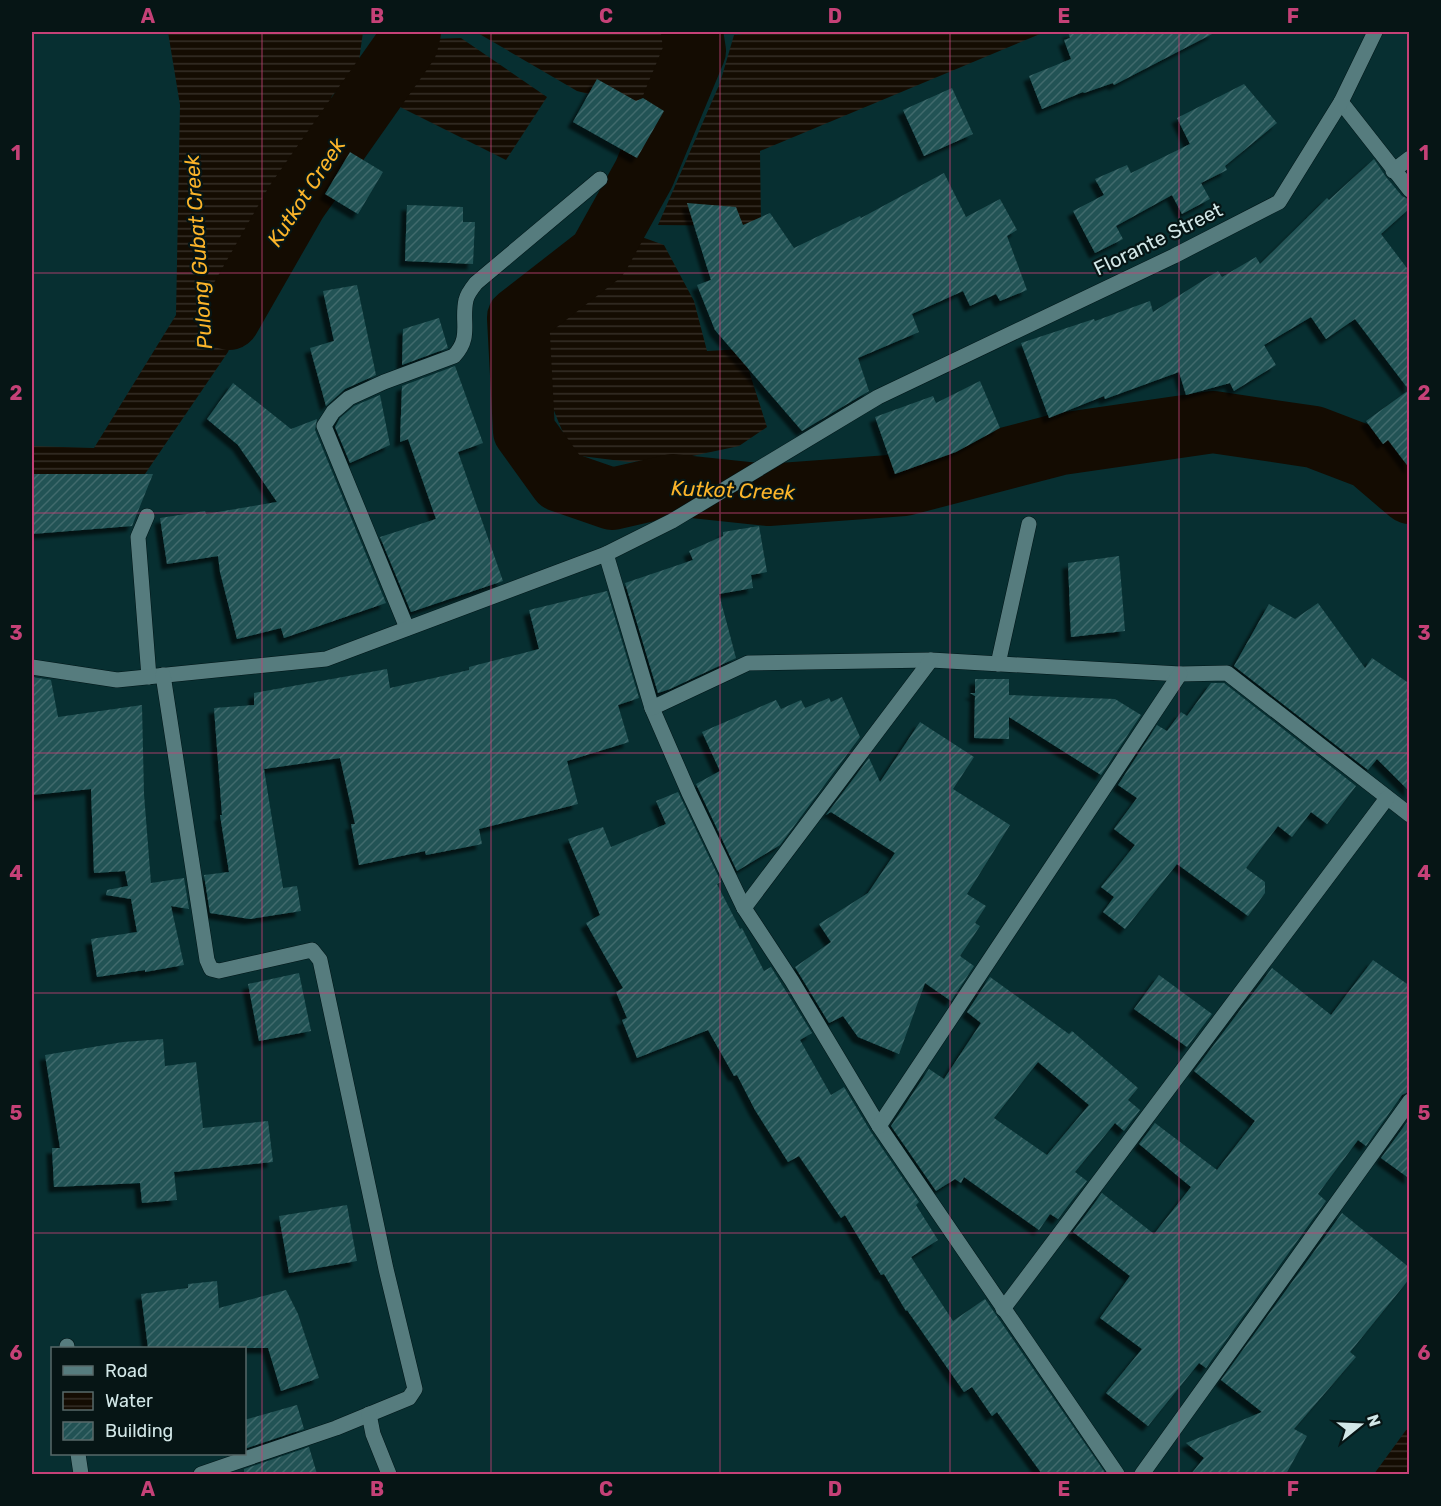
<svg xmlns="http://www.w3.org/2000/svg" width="1441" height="1506" viewBox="0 0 1441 1506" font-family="Rubik,sans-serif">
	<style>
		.water { fill: url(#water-rules) }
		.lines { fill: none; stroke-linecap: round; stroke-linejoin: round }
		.river { stroke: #140c02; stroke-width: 62 }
		.building { fill: url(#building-hatch); fill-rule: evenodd; filter: url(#shadow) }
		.service-casing { stroke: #001618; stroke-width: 16 }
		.minor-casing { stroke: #001618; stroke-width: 16 }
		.service { stroke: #567c7e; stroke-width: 15 }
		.minor { stroke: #567c7e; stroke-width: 15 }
		.grid { fill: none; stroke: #c54177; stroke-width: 1.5; stroke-opacity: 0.55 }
		.labels { text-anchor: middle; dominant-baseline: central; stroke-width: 4.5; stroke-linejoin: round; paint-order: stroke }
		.street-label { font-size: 20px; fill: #d2e7e7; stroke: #061515 }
		.water-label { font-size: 21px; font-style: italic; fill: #fbb42a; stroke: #061515 }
		.neatline { fill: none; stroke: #c54177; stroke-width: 2 }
		.grid-label { font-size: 20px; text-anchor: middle; font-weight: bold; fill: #c54177 }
	</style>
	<defs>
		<pattern id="water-rules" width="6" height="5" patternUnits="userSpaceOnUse" patternTransform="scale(1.5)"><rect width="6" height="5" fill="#140c02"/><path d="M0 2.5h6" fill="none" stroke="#352f27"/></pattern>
		<pattern id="building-hatch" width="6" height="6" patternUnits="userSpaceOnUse" patternTransform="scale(1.5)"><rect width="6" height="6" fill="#225254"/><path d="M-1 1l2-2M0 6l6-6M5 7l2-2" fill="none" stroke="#416b6d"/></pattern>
		<filter id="shadow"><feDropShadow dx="-5.5" dy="5.5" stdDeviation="1.5" flood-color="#0009"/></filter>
	</defs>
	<rect width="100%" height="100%" fill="#072f31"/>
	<g class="water">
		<path d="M168,32h195l-5,36 -26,28 -104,256 -117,172 -79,3v-81l62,2 82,-133 4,-210z"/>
		<path d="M476,32h204l5,20 -26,49 -19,6 -63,-16z"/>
		<path d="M761,32h279v2l-280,117 1,75 -103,-1 62,-142 14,-48z"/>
		<path d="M461,38l86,59 -41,63 -110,-55 34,-66z"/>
		<path d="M639,236l25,9 30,56 13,50 35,-2 25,78 -28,19 -47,10 -63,6 -56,-7c-15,-35 -54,-111 -18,-143 17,-15 41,-22 58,-38 10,-10 18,-26 26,-38z"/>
		<path d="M1409,1426v48h-35z"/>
	</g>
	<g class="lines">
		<g class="river">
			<path d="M692,32l3,19 -51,123 -45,81 -81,63 6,113 36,50 52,18 61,-14 95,10 136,-10 157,-41 152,-22 101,15 55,21 41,35"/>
			<path d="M229,319l67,-117 111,-158 3,-12"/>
		</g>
	</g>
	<g class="building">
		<path d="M1068,32h148l-102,53 -1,-2 -29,10 -1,-1 -41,17 -13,-33 42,-17 -7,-19 6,-2z"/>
		<path d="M597,79l39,22 7,-3 21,13 -27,47 -64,-36z"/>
		<path d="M1244,84l33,39 -52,43 2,4 -26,13 9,16 -28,15 -10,-19 -56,31 7,13 -28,14 -22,-42 31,-16 -9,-16 32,-14 4,8 59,-29 -13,-26z"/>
		<path d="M952,88l21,46 -49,22 -21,-46z"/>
		<path d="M350,152l33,20 -25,42 -33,-20z"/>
		<path d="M1374,159l12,18 16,19 8,4v8l-29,26 29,38v197l-22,-29 -5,4 -17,-23 43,-31 -54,-71 -29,20 -15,-22 -47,28 12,20 -42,26 -4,-8 -44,12 -7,-23 -74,27 -1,-3 -55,22 -28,-75 73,-24 1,2 55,-20 3,11 65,-41 4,6 34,-20 4,7 67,-66 2,2z"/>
		<path d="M944,173l22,44 34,-18 17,31 -10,6 20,54 -27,11 -4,-7 -26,12 -7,-15 -51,23 7,18 -61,26 11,33 -67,40 -87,-101 -18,-45 14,-5 -24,-77 49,4 7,18 27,-12 24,35 66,-32 1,2z"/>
		<path d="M407,205l56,2v15h12l-2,42 -68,-3z"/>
		<path d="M357,285l19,90 -31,14 -19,17 -16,-58 24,-7 -11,-50z"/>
		<path d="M439,318l9,30 -46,17 1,-36z"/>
		<path d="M455,366l28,77 -25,9 45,129 -92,31 -31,-75 56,-18 -28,-80 -8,3 2,-56z"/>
		<path d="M980,381l20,47 -44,24 -61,22 -20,-57 58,-21 3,7z"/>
		<path d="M233,383l58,46 26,-10 -2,11 71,173 -102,35 -3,-10 -44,11 -17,-67 -2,-16 -51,8 -7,-46 45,-7 1,3 71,-12 -39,-57 -31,-26z"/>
		<path d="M380,395l10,50 -40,18 -15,-36 5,-9 14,-12z"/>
		<path d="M32,474h121l-21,52 -100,8z"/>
		<path d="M759,526l8,46 -16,3 2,13 -34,6 17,64 -66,31 -12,4 -33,-110 68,-23 -4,-9 34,-15v-4z"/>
		<path d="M1119,556l6,75 -54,6 -3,-74z"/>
		<path d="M607,591l32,107 -21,7 11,37 -62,19 11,43 -99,25 3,15 -56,11 -1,-4 -66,14 -8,-41h4l-15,-66 -76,11 19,119 14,-2 4,25 -51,8 -40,-6 -6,-38 25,-3 -9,-57h2l-8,-107 40,-3v-12l133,-24 3,19 79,-18v-3l70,-18 -10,-39z"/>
		<path d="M1318,603l47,65 7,-10 38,26v108l-33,-33 -9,11 -134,-104 35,-62 26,15z"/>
		<path d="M32,677l19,3 7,37 84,-12 2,89 7,89 33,-5 5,31 -18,-3 13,59 -39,7v-2l-48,7 -6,-38 46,-7 -6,-33 -25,-4 1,-5 21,-4 -3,-15 -31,2 -3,-84 -59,6z"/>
		<path d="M975,679h34v16l106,4 26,16 -40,60 -92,-58v22l-35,-1 1,-42 -5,-3h5z"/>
		<path d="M1211,683h13l132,103 -29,38 -16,-12 -19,25 -14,-11 -32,42 19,14v11l-17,23 -71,-52 -52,65 -22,-17 11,-15 -13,-10 34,-42 -21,-16 23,-31 -19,-13 39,-60 10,6 14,-19 6,4z"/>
		<path d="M842,697l18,40 -80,108 -43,26 -41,-87 24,-13 -18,-39 74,-32 5,9 20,-9 4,8 24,-10 2,4z"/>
		<path d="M920,722l54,35 -21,32 57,36 -43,69 19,12 -11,17 5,3 -20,30 14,10 -23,35 -26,-18 -26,71 -41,-17 -15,-21 -14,7 -34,-56 36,-25 -12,-18 49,-31 27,-40 -64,-41 -5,3 43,-57 11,24z"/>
		<path d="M678,792l43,90 -4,2 23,45 2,-1 22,43 7,-4 41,66 -12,7 31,55 13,-8 27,45 48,70 -3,3 22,35 -27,17 42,64 32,-22 121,175h-64l-45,-62 -5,4 -20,-29 -8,5 -57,-82 -1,1 -22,-37 -3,1 -36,-60 -4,3 -42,-62 -11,6 -33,-52 -18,-35 -3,1 -26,-46 -71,28 -15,-38 5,-2 -11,-26 7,-4 -37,-65 14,-8 -32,-76 35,-12 8,20 55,-23 -10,-23z"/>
		<path d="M1373,960l37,26v105l-8,4 -36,51 -8,-6 -40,54 8,7 -120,167 -7,-5 -51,63 -42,-33 36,-44 -42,-31 30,-42 -57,-44 29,-39 52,41 37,-47 -52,-43 16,-21 62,47 38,-49 -61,-50 78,-103 59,47z"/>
		<path d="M299,973l12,58 -52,10 -11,-57z"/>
		<path d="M1159,975l53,39 -25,33 -53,-38z"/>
		<path d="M990,977l79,57 3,-3 66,57 -10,12 12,10 -16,21 -9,-8 -40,49 12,9 -29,38 -8,-5 -11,16 -75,-53 -3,6 -6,-4 -19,12 -45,-65 38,-57 15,10 37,-56 -14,-11zM1038,1062l51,43 -42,50 -53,-37z"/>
		<path d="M163,1039l2,27 31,-4 7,66 65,-7 5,41 -99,10 3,28 -35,3 -2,-20 -86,4 -2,-39h8l-15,-93 78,-13z"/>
		<path d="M1410,1118v61l-29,-21z"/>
		<path d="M347,1205l10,56 -68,12 -10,-57z"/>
		<path d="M1342,1213l68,55v10l-60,74 6,5 -62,72 13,7 -21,38h-95l13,-16 -18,-15 76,-31 -41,-32z"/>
		<path d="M217,1281l2,27 67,-18 12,24 21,64 -38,13 -13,-43h-120l-7,-54 47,-6v-4z"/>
		<path d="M297,1405l7,24 -60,20v-29z"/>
		<path d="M309,1447l8,27h-73v-5z"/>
	</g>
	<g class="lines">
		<defs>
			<g id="service">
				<path d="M1393,171l17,-13"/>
				<path d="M407,628l-83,-202 9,-14 16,-14 35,-16 70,-26c18,-19 7,-34 12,-56 1,-5 6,-12 10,-17l124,-104"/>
				<path d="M998,664l31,-140"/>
				<path d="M67,1346v2"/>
				<path d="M78,1454l3,20"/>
			</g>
			<g id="minor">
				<path d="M1341,102l69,88"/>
				<path d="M147,516l-9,21 11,140"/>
				<path d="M606,554l46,154 37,85 55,115 48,73 87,145 238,348"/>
				<path d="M32,667l85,13 209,-21 280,-105 66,-33 206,-124 296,-141 105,-54 62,-100 34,-70"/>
				<path d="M163,675l44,285 4,9 8,2 93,-21 8,10 66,309 29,120 -6,9 -73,30 -135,46"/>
				<path d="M652,708l96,-45 183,-3 249,14 47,-1 183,142"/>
				<path d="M744,908l187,-248"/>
				<path d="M879,1126l301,-452"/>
				<path d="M1003,1309l384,-511"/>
				<path d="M369,1414l4,20 16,40"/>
				<path d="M1142,1474l268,-373"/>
			</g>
		</defs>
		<use href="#service" class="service-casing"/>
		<use href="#minor" class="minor-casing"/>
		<use href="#service" class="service"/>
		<use href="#minor" class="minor"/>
	</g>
	<path class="grid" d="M262,32v1442M491,32v1442M720,32v1442M950,32v1442M1179,32v1442M32,273h1378M32,513h1378M32,753h1378M32,993h1378M32,1233h1378"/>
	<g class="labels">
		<g class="street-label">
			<text transform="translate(1158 239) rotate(-26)">Florante Street</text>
		</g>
		<g class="water-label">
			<text transform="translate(306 192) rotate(-57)">Kutkot Creek</text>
			<text transform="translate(198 252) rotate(-94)">Pulong Gubat Creek</text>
			<text transform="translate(733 490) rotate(2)">Kutkot Creek</text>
		</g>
	</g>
	<rect width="1441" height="1506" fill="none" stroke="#061515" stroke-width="66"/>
	<rect x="51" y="1347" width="195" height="108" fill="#061515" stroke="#586969" stroke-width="1.5"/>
	<rect x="63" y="1366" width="30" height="9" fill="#567c7e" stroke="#586969" stroke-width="1.5"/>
	<text x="105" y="1377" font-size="18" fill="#d2e7e7">Road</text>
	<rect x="63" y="1392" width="30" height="18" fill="url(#water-rules)" stroke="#586969" stroke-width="1.5"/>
	<text x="105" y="1407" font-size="18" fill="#d2e7e7">Water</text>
	<rect x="63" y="1422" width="30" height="18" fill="url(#building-hatch)" stroke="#586969" stroke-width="1.5"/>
	<text x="105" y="1437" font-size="18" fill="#d2e7e7">Building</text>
	<g transform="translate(1360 1425) rotate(72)" stroke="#061515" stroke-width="4.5" paint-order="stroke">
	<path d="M0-4.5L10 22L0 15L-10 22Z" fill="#d2e7e7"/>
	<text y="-9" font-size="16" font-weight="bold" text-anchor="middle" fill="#d2e7e7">N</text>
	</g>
	<rect x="33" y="33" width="1375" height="1440" class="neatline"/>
	<g class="grid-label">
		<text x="148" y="23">A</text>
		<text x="377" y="23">B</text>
		<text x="606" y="23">C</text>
		<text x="835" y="23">D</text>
		<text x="1064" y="23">E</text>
		<text x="1293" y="23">F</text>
		<text x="16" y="160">1</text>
		<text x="1424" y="160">1</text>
		<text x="16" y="400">2</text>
		<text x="1424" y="400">2</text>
		<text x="16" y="640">3</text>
		<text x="1424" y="640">3</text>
		<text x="16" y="880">4</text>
		<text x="1424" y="880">4</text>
		<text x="16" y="1120">5</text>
		<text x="1424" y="1120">5</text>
		<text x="16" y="1360">6</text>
		<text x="1424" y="1360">6</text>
		<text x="148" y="1496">A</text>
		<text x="377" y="1496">B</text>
		<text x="606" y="1496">C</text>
		<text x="835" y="1496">D</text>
		<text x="1064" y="1496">E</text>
		<text x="1293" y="1496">F</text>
	</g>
</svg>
